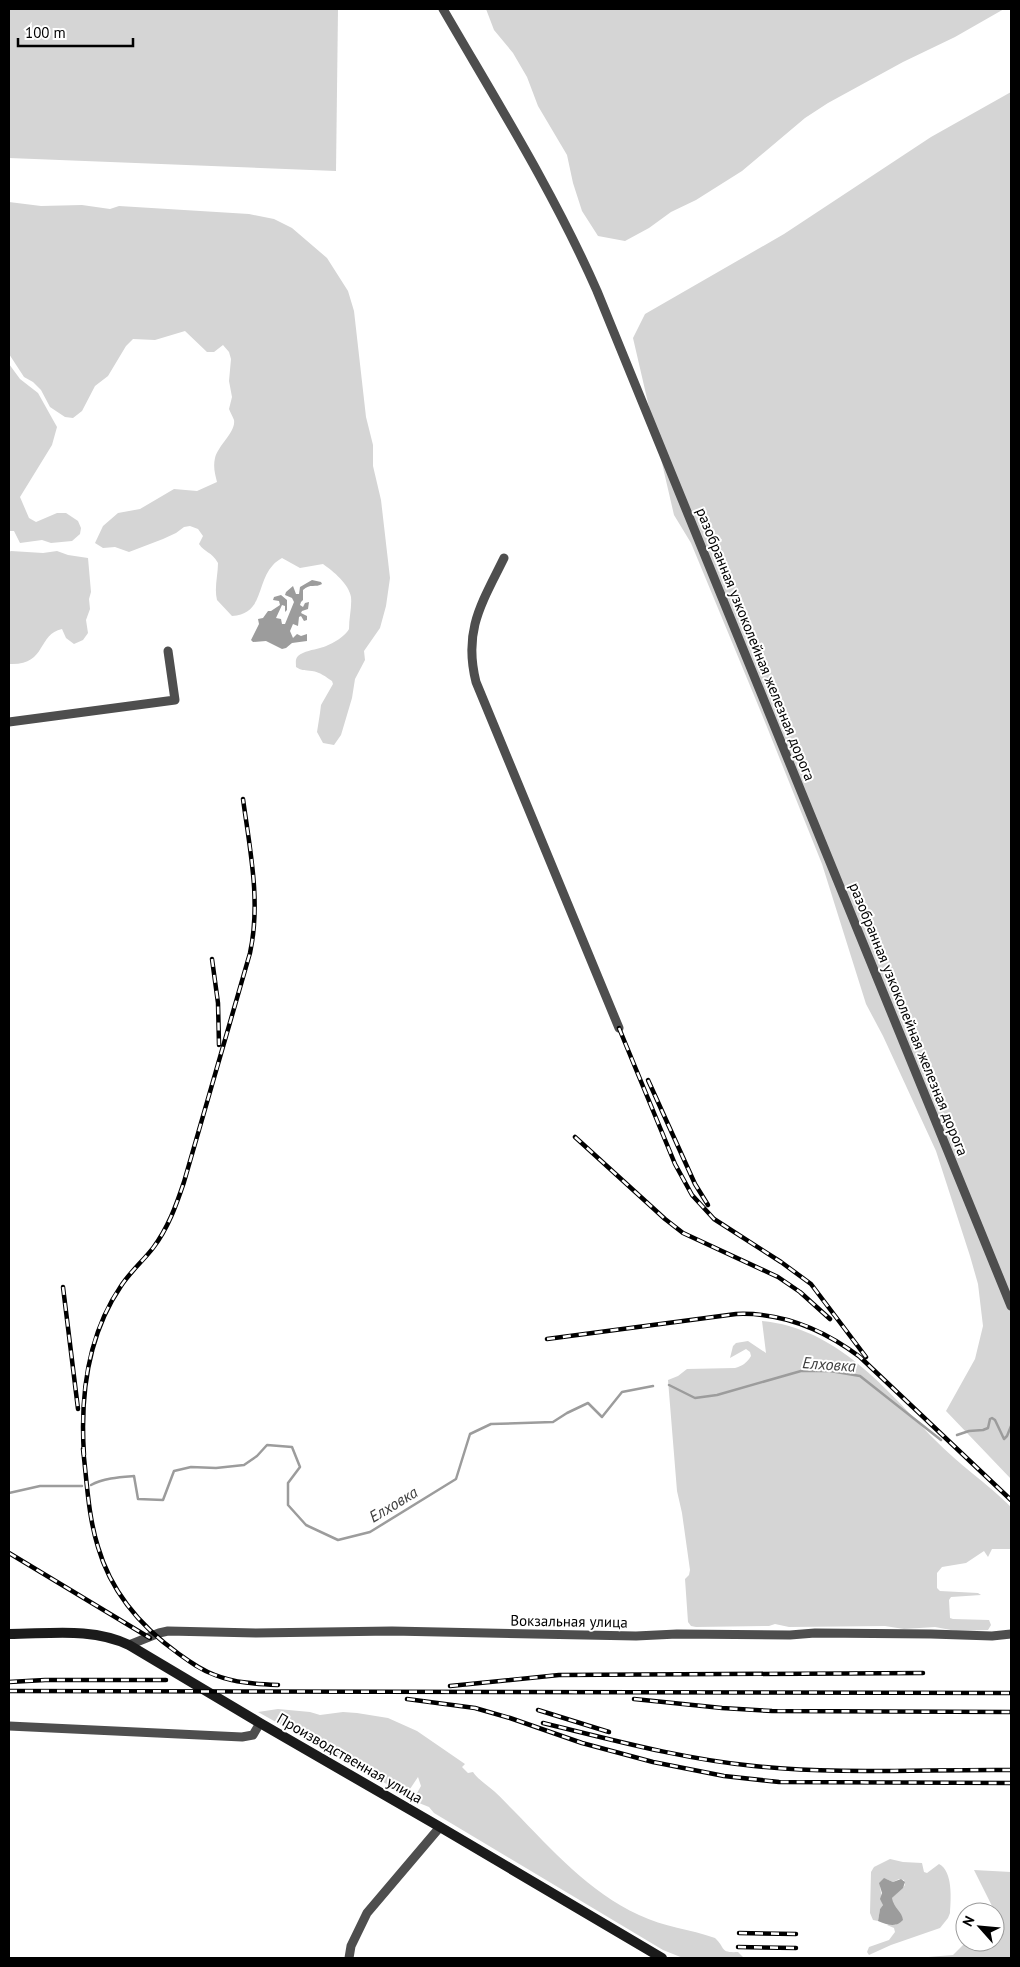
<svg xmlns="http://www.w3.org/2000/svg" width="1020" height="1967" viewBox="0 0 1020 1967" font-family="'PT Sans',sans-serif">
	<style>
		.green { fill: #d5d5d5 }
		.water { fill: #9c9c9c }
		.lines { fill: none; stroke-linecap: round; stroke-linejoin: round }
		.stream { stroke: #9c9c9c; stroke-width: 2.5 }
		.street { stroke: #4e4e4e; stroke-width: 9 }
		.secondary { stroke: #1b1b1b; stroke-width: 10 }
		.rail-casing { stroke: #000; stroke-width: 4.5 }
		.rail { stroke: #fff; stroke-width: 2.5; stroke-dasharray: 8; stroke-linecap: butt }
		.labels { text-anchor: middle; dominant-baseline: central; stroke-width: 4; stroke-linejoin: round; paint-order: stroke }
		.street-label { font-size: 15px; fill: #000; stroke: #fff }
		.water-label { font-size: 16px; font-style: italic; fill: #3d3d3d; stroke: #fff }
	</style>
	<rect width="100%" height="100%" fill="#fff"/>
	<g class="green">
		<path d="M9,9h329l-2,162 -327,-13z"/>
		<path d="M486,9h518l-49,28 -52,25 -75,41 -23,15 -63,53 -46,29 -25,12 -22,16 -24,13 -27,-5 -16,-25 -9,-28 -6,-28 -29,-49 -11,-29 -14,-24 -19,-23z"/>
		<path d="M1011,92v1387l-65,-68 29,-52 8,-33 -5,-42 -8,-28 -34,-105 -53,-115 -17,-32 -44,-140 -57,-142 -74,-179 -17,-28 -41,-177 12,-24 139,-80 147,-97z"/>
		<path d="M9,202l32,4 41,-1 28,4 9,-3 130,8 25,5 18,9 35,30 21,33 6,20 12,106 7,28v21l8,34 9,78 -4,28 -6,22 -16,23 1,9 -10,19 -3,19 -8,27 -3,10 -7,10 -11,-2 -6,-11 3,-19 1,-8 12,-21 -1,-3c-6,-4 -12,-9 -20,-10 -7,-1 -10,0 -16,-4 0,-4 -1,-8 2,-11 6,-5 15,-6 22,-8 9,-2 25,-11 29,-19 0,-11 3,-22 2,-32 -2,-13 -18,-26 -28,-33l-23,4 -18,-10c-3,2 -7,4 -9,7 -17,18 -9,49 -41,51l-15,-16c-3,-12 1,-25 1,-37 -7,-12 -13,-10 -19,-19l4,-8 -5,-7 -8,-3 -6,1 -8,6 -13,6 -34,13 -14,-5 -12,1 -8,-5 8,-17 15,-13 22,-4 34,-20 23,2 20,-9c-2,-8 -4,-15 -2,-24 3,-13 21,-26 19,-38 -1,-3 -4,-8 -5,-11l3,-12 -3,-16 2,-22 -2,-7 -6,-7 -9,7h-7l-22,-21 -30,9 -22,-1 -7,7 -18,30 -13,10 -13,25 -9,7 -8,-1 -15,-10 -9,-17 -8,-8 -9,-5 -15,-23z"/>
		<path d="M9,364l11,15 18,14 19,34 -5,18 -32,52 9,21 7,4 21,-9h9l12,8 3,7 -1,6 -8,7 -21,2 -9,-3 -22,3 -6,-12h-5z"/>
		<path d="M11,551l32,2 14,-2 11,4 20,3 3,34 -2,7 1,10 -4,11 2,13 -5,7 -9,4 -8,-6 -4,-9c-25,5 -15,37 -53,35v-112z"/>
		<path d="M762,1321c75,7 124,68 172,118 24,25 53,44 77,68v42h-19l-4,8 -4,-6 -18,12 -24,4 -5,6v15l3,3 38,2 3,2 -30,2 -2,3 1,18 3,1 36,1 2,5 -3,5 -32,1 -21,-4 -31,2 -19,-3 -96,1 -14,-3 -6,2 -73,1 -5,-1 -3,-4 -3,-43 4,-4 1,-5 -8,-57 -5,-22 -9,-111 10,-4 9,-7 48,-1c7,-2 12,-5 16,-12l-1,-4 -4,-3 -16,9 3,-12 3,-3 12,-2 18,12z"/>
		<path d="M278,1709l32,3 10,3 23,-3 14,1 31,5 29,13 48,33 -3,3 6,6 5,-1c4,6 10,10 16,15 9,7 17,16 25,24 38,39 75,81 125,104 25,12 51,14 76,23 11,10 4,15 23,14l6,6h-61l-20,-8 -229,-137 -5,-6 -15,-6 -1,-5 4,-3 4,-7 -3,-9 -10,15h-7l-143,-80z"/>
		<path d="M890,1859l13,3 19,1 2,9 3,1 12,-9c14,7 12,35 11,49l-2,5 -8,10 -49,17 -22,10 -2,-3 2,-5 20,-7 6,-8 -1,-4 -7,-3h9v-17l-3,-2 -1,-8 13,-13 -1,-5 -5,-1 -6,3 -7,-3 -6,7 3,19 -3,4 -2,12 -5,-1 -3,-7 1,-41 3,-5z"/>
		<path d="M974,1870l37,2v86h-95l37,-3 13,-13h29v-30z"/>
	</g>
	<g class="water">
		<path d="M312,580l9,2 1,2c-6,4 -12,-1 -19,6v10l-2,2 -1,3 3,2 2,-4 4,-1 -1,7 -6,2 -1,2 6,3v4l-3,1 -3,-5 -2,1 -1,9 -5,-2 -3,7 3,7 4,-4 4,2 6,-2v7l-15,2 -6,5 -4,1 -16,-8 -13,1 -2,-2 8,-16 -1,-5 5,-1 5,-7h3l9,-6 -1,-4 -6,-1 1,-3 7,-2 6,5v10l-2,2v-6l-3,-1 -6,13 5,1 1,5h3l9,-22 -2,-4 -7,-3 1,-3 7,-6 3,8h3l1,-7z"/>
		<path d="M884,1878l9,4 8,-3 4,3 -2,6 -11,10c2,11 10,13 11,22 -7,8 -16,5 -25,1l2,-12 3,-4 -3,-6 2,-6 -3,-10z"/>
	</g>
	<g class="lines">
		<g class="stream">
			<path d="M669,1385l26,13 22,-3 84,-24h29l30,5 81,64"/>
			<path d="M957,1435l12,-4 14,-1 5,-2 2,-9 2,-1 3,2 9,19 3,-3 4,-10"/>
			<path d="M91,1485c12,-7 30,-8 43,-9l4,23 25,1 11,-29 17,-4 25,1 28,-3 13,-9 10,-11 25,2 8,20 -12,16v22l18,20 32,15 32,-8 86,-53 14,-45 21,-10 62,-2 14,-9 21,-10 14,14 20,-25 31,-6"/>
			<path d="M9,1493l31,-7h42"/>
		</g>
		<g class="street">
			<path d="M443,9c54,93 111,184 154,282l414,1015"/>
			<path d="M504,558c-22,45 -41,72 -28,124l143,346"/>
			<path d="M9,722l166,-22 -7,-49"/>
			<path d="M129,1645l30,-12 9,-2 88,2 136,-2 244,5 41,-2 113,1 25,-2 116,1 61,2 19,-2"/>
			<path d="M9,1726l233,11 11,-2 7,-12"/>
			<path d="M349,1958l2,-12 16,-33 73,-86"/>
		</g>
		<path class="secondary" d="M9,1634c40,0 83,-7 120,11l131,78 180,104 222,131"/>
		<defs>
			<g id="rail">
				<path d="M212,959l6,44 1,42"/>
				<path d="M619,1028l56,136 17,31 22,24 67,43 30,22 55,73"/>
				<path d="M648,1080l47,104 13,21"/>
				<path d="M575,1137l90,82 18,14 95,44 22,15 30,27"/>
				<path d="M63,1287l15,122"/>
				<path d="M547,1339l189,-25c47,-2 88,16 124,43l151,143"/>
				<path d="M83,1449c4,33 5,66 15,98 13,45 43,80 81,107 11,8 22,16 36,21 20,8 42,9 63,10"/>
				<path d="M84,1455c-4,-59 3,-119 37,-169 9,-14 22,-25 32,-38 15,-20 23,-42 31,-66l66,-229c11,-51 0,-103 -7,-154"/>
				<path d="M9,1553l141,85"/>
				<path d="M9,1682l36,-2h121"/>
				<path d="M450,1686l109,-11 364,-2"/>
				<path d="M9,1691l1002,2"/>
				<path d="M407,1699l68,9 35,10 72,25 71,19 71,14 55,6 232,1"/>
				<path d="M634,1699l88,9 50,3 239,1"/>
				<path d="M538,1710l71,22"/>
				<path d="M543,1723c70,17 139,36 211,43 85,9 172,3 257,4"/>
				<path d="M739,1933l57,1"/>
				<path d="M738,1947l58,1"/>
			</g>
		</defs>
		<use href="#rail" class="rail-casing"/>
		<use href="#rail" class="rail"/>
	</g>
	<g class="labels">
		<g class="street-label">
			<text transform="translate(756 644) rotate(68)">разобранная узкоколейная железная дорога</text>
			<text transform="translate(909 1019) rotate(68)">разобранная узкоколейная железная дорога</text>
			<text transform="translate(569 1621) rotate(1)">Вокзальная улица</text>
			<text transform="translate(350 1758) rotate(30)">Производственная улица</text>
		</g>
		<g class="water-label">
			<text transform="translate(829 1364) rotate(4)">Елховка</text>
			<text transform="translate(393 1504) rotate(-31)">Елховка</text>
		</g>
	</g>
	<rect width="1020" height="1967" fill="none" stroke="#000000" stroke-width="20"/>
	<g transform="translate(980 1927) rotate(297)"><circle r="24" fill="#ffffff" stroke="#999999"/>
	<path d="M0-4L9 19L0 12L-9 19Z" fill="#000000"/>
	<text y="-8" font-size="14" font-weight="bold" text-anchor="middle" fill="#000000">N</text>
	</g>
	<path d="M18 38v8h115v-8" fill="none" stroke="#000000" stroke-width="2.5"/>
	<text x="25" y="38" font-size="15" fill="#000000" stroke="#ffffff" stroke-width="4" paint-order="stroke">100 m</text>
</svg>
